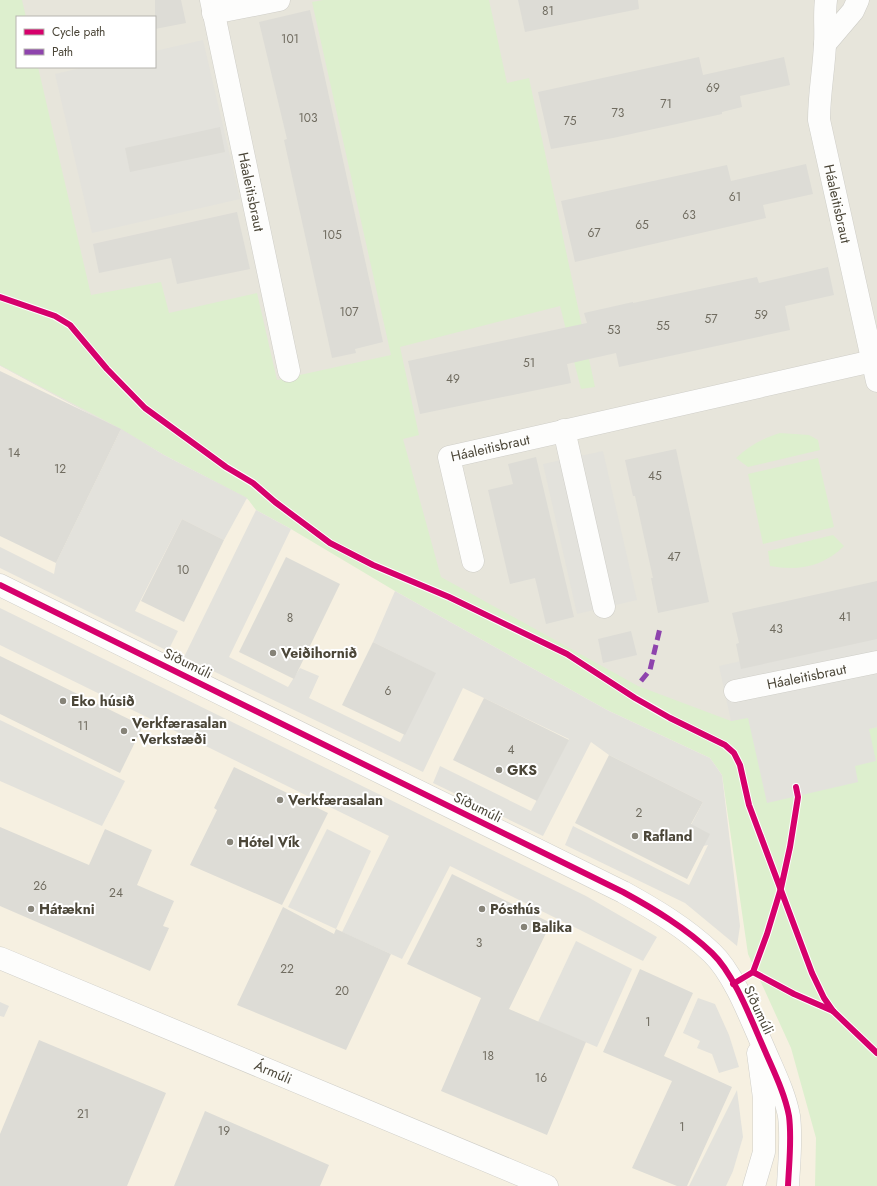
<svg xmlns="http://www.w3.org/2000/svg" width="877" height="1186" viewBox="0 0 877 1186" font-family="Jost,sans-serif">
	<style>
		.residential { fill: #e7e5db; fill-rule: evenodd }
		.commercial { fill: #f6f0e1 }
		.green { fill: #ddefce }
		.parking { fill: #e3e2dc }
		.building { fill: #dddcd6 }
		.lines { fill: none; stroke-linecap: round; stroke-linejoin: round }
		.minor-casing { stroke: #cfcec8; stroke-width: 23 }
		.minor { stroke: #fdfdfc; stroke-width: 22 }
		.quiet { stroke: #8e44ad; stroke-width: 5; stroke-dasharray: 10 5; stroke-linecap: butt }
		.cycleway-casing { stroke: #fff; stroke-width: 8 }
		.cycleway { stroke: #d6006c; stroke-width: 6 }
		.poi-dot { fill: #868378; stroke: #fff; stroke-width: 1.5 }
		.labels { text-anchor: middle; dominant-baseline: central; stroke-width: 4; stroke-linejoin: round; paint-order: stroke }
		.number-label { font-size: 12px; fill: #706c60 }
		.street-label { font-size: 14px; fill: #4b4638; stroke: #fff }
		.poi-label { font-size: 14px; font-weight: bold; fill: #4b4638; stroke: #fff; text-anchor: start }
	</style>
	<rect width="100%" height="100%" fill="#f3f3ee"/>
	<path class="residential" d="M0,0h877v895l-154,-139 -723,-390zM17,17h138v50h-138z"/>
	<path class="commercial" d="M0,366l724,390 153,430h-877z"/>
	<g class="green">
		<path d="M0,0h22l4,17h-9v50h21l53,228 70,-13 8,31 88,-20 20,87 114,-25 -79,-353 11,-2h166l18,83 22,-5 66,309 -14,2 -21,-83 -160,41 19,88 -16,4 38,138 197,109 93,35 17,-4 107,49 14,-37 8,-2v459h-62l1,-48 -25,-90 -43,-94 -26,-179 -12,-17 -103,-48 -212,-119 -104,-62 -35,-19 -9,-12 -83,-43 -43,-26 -121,-64z"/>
		<path d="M780,433l29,2 9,5 2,10 -72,17 -12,-9c13,-12 27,-20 44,-25z"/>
		<path d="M818,458l16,69 -71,17 -15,-70z"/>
		<path d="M833,535l11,11c-21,21 -46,25 -74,20l-2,-15z"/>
	</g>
	<g class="parking">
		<path d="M203,40l37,159 -148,34 -37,-159 30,-7h70v-16z"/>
		<path d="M121,429l43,26 83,43 -23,42 -42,-21 -47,92 43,20 -10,20 -168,-83v-21l54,27 2,-11z"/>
		<path d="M603,451l34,149 -60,14 -34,-150z"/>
		<path d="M256,510l35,19 -62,128 59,30 12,-19 19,8 -10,22 91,44 35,-69 -62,-31 22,-51 212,119 103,48 12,17 18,151 -3,20 -52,-43 -120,-58 8,-19 116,59 19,-40 -5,1 6,-12 -18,-9 12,-23 -94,-47 -18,-13 -48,94 -110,-53 7,-17 91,45 38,-72 -106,-51 -40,84 -239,-115z"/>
		<path d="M0,608l586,288 71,41 -14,24 -193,-95 -48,93 -60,-27 47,-96 -389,-191z"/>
		<path d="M877,630v97l-8,2 7,32 -21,5 3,16 -91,21 -19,-85 -17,3 -12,-55z"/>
		<path d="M0,720l125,61 -23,45 -102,-45z"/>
		<path d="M327,829l44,22 -35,78 -48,-22z"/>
		<path d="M576,941l56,28 -35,78 -59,-25z"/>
		<path d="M698,998l17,6 14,31 10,32 -20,6 -7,-19 -15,-6 3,-7 -17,-8z"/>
		<path d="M0,1002l9,4 -5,11 -4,-1z"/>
		<path d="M737,1090l6,47 -10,34 -7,15h-37z"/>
	</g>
	<g class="building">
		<path d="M155,0h26l5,23 -31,6z"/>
		<path d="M518,0h120l1,9 -114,23z"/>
		<path d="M310,10l73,332 -28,7 1,4 -24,5 -48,-218 3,-1 -28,-117z"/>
		<path d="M699,57l4,18 81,-18 6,28 -50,11 2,11 -20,5v2l-109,24 -62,11 -13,-57z"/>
		<path d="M220,127l5,25 -95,20 -5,-24z"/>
		<path d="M806,164l7,30 -50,11 3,13 -191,44 -14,-61 166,-36 4,16z"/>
		<path d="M237,212l13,57 -73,15 -6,-26 -72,15 -6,-29z"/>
		<path d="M828,267l6,28 -49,11 5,24 -171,37 -3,-14 -49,11 4,19 -151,31 -12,-53 179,-38 -3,-10 49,-11v1l124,-26 2,6z"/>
		<path d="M0,371l121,58 -65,134 -56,-27z"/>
		<path d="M676,449l33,153 -51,11 -7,-35h2l-18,-82h-2l-8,-36z"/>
		<path d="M536,457l38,160 -28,7 -11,-46 -25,6 -22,-94 25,-6 -5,-20z"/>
		<path d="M182,519l42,21 -40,82 -43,-21z"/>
		<path d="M286,557l54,27 -46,95 -55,-27z"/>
		<path d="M877,581v58l-136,30 -5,-25 3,-1 -7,-30z"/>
		<path d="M631,631l6,24 -34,8 -5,-24z"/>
		<path d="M373,642l63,31 -31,62 -63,-30z"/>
		<path d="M0,656l143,70 -23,47 -120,-59z"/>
		<path d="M484,698l85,42 -32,61 -84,-41z"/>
		<path d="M609,755l94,47 -12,22 19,10 -23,45 -112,-56z"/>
		<path d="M234,767l94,46 -46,92 -92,-40 27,-55 -3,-2z"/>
		<path d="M0,827l89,38 16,-36 47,21 -15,35 37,16 -11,25 6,2 -19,43 -150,-65z"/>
		<path d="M452,874l99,49 -42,86 77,33 -39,93 -106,-44 40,-93 -74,-34z"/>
		<path d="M283,907l51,27 2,-5 55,25 -45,96 -109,-45z"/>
		<path d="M640,969l53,24 -29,63 68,31 -45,99h-10l-45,-18 40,-87 -69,-29z"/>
		<path d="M39,1040l127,53 -39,93h-127v-52z"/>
		<path d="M205,1111l124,54 -9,21h-146z"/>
	</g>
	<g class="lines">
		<defs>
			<g id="minor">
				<path id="s1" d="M211,0l78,371"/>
				<path id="s2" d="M826,0c-2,15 0,29 -1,44 -1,25 -6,50 -6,76l58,261"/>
				<path d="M213,13l66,-13"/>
				<path d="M825,44l28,-33 5,-11"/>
				<path d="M564,430l40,177"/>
				<path id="s3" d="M473,561l-24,-104 428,-97"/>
				<path d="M0,585l623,307c31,17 63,36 89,61 23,22 40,69 53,98 9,21 20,43 24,65 3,23 0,47 -1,70"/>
				<path id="s4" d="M735,691l142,-29"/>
				<path id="s5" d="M0,958l547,228"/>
				<path d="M754,1186l10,-34v-54l-6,-45"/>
			</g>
		</defs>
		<use href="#minor" class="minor-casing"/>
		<use href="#minor" class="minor"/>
		<path class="quiet" d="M641,681l9,-11 10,-42"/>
		<defs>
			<g id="cycleway">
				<path d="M0,297l55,19 15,9 37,44 38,39 81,59 27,16 22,19 55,41 43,22 76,32 118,57 68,44 35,20 55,27 9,8 6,12 9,40 63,168 12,25 9,13 44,42"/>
				<path d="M0,585l623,307c31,17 63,36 89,61 23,22 40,69 53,98 9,21 20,43 24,65 3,23 0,47 -1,70"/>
				<path d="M753,972l41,22 39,17"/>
				<path d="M733,984l20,-12 14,-38 14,-46 9,-41 8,-50 -2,-10"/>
			</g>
		</defs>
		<use href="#cycleway" class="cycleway-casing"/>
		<use href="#cycleway" class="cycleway"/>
	</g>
	<g class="poi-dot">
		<circle cx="273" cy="653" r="4"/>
		<circle cx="63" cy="701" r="4"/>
		<circle cx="124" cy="731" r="4"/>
		<circle cx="499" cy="770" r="4"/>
		<circle cx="280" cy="800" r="4"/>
		<circle cx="635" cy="836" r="4"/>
		<circle cx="230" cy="842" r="4"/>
		<circle cx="31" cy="909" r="4"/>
		<circle cx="482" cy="909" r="4"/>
		<circle cx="524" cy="927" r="4"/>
	</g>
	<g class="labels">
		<g class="number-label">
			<text x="548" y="11">81</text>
			<text x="290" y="39">101</text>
			<text x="713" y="88">69</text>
			<text x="666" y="104">71</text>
			<text x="618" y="113">73</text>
			<text x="308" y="118">103</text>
			<text x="570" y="121">75</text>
			<text x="735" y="197">61</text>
			<text x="689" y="215">63</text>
			<text x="642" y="225">65</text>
			<text x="594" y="233">67</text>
			<text x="332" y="235">105</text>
			<text x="349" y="312">107</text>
			<text x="761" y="315">59</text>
			<text x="711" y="319">57</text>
			<text x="663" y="326">55</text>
			<text x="614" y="330">53</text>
			<text x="529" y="363">51</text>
			<text x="453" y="379">49</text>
			<text x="14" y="453">14</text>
			<text x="60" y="469">12</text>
			<text x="655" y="476">45</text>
			<text x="674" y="557">47</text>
			<text x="183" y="570">10</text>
			<text x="845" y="617">41</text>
			<text x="290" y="618">8</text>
			<text x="776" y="629">43</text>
			<text x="388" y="691">6</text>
			<text x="83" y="726">11</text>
			<text x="511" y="750">4</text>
			<text x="639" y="813">2</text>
			<text x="40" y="886">26</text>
			<text x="116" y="893">24</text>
			<text x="479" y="943">3</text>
			<text x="287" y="969">22</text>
			<text x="342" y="991">20</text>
			<text x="648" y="1022">1</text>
			<text x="488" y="1056">18</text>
			<text x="541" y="1078">16</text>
			<text x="83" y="1114">21</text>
			<text x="682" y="1127">1</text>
			<text x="224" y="1131">19</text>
		</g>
		<g class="street-label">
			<text stroke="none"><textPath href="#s1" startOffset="196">Háaleitisbraut</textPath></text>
			<text stroke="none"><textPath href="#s2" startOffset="206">Háaleitisbraut</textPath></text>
			<text stroke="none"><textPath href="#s3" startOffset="149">Háaleitisbraut</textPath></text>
			<text transform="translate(188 663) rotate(26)">Síðumúli</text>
			<text stroke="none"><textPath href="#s4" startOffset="73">Háaleitisbraut</textPath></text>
			<text transform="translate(478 807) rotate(26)">Síðumúli</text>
			<text transform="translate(759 1010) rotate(65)">Síðumúli</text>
			<text stroke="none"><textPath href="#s5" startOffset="296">Ármúli</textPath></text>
		</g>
		<g class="poi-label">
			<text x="281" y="653">Veiðihornið</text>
			<text x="71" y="701">Eko húsið</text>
			<text x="132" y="723">Verkfærasalan<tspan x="132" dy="16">- Verkstæði</tspan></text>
			<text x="507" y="770">GKS</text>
			<text x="288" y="800">Verkfærasalan</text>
			<text x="643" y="836">Rafland</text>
			<text x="238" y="842">Hótel Vík</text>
			<text x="39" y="909">Hátækni</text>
			<text x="490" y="909">Pósthús</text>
			<text x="532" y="927">Balika</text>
		</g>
	</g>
	<rect x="16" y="16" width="140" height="52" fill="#ffffff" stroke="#b7b5af"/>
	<rect x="24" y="29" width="20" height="6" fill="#d6006c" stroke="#b7b5af"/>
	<text x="52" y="36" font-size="12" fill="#4b4638">Cycle path</text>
	<rect x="24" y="49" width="20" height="6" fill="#8e44ad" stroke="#b7b5af"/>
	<text x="52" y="56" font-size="12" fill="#4b4638">Path</text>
</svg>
